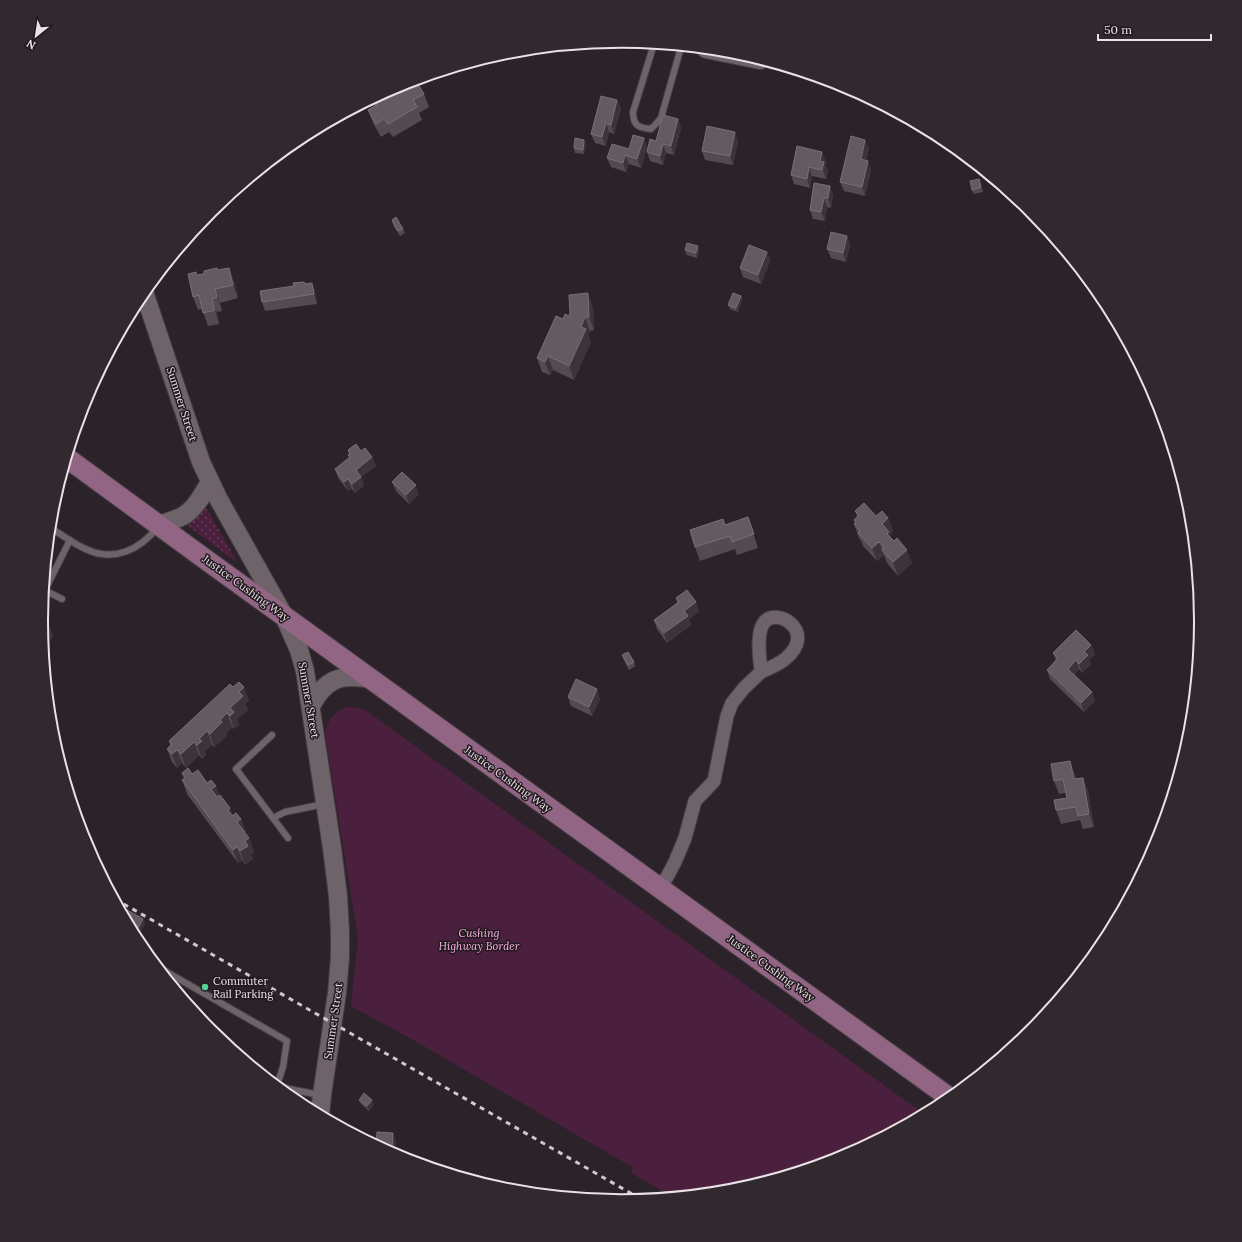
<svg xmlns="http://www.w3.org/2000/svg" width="1242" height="1242" viewBox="0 0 1242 1242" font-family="Lora,serif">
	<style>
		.grass { fill: url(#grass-dots) }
		.park { fill: #4b203f }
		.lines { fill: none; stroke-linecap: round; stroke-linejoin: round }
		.lane-casing { stroke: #473f44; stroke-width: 8 }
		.street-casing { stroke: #473f44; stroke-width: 15 }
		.secondary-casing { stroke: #473f44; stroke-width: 20 }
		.primary-casing { stroke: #473f44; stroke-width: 22 }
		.lane { stroke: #6f636a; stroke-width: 6 }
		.street { stroke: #6f636a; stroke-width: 13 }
		.secondary { stroke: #6f636a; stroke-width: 18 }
		.primary { stroke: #926584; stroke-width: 20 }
		.rail { stroke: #cfc8cd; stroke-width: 3; stroke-dasharray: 5 5; stroke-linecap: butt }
		.wall { fill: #544a51 }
		.shaded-wall { fill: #3d333a }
		.building { fill: #645b61; stroke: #797076 }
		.poi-dot { fill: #54d396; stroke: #22191f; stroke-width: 1.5 }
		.labels { text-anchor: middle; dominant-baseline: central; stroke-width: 3; stroke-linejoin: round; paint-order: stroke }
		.street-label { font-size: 11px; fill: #e9e2e7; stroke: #22191f }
		.park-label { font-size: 11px; font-style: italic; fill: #f8b2e1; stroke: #22191f }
		.poi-label { font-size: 11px; fill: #e9e2e7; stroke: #22191f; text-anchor: start }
		.rim { fill: none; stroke: #e9e2e7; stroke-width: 2 }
	</style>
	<defs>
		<pattern id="grass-dots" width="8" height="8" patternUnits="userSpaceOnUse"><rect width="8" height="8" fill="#4b203f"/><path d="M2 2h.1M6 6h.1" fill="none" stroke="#65405b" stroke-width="1.8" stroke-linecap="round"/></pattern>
	</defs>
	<rect width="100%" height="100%" fill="#2c2229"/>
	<path class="grass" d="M205,506l31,54 -1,1 -47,-35 1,-2 10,-8z"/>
	<path class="park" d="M347,707l13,1 8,4 556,402 -81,43 -109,33 -63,6 -40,-23 1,-6 -217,-126 -64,-35 7,-67 -33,-206c4,-15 8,-20 22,-26z"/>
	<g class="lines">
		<defs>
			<g id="lane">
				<path d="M654,44l-21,68c0,13 5,16 18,17l5,-5 5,-6 20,-71"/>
				<path d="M50,528c13,7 25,17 38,22 27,12 52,-1 69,-22"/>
				<path d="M44,590l18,9"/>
				<path d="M45,590l25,-50"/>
				<path d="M272,735l-36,34 52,69"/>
				<path d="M273,818l12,-6 39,-8"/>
				<path d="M158,967l129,74 -4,26 -6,18"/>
				<path d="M276,1084l13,5 31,6"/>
			</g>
			<path id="street" d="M659,888l8,-11 8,-15 10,-24 10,-37 19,-20 13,-65 5,-13 12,-15 17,-16c-1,-13 -5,-36 2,-48 12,-20 56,8 22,35 -7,6 -16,9 -24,13"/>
			<g id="secondary">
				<path d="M706,49l54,11"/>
				<path d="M144,292l57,170 18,38 65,116 15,34 6,21 27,177 6,48 2,36v25l-3,36 -15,102 -2,20"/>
				<path d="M159,525c8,-3 16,-5 24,-9 12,-7 20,-22 27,-34"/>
				<path d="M311,706c14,-27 30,-33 60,-27"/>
			</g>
			<path id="primary" d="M67,458l138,101 745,539"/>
		</defs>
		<use href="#lane" class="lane-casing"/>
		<use href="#street" class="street-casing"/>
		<use href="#secondary" class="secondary-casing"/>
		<use href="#primary" class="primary-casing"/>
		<use href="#lane" class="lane"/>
		<use href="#street" class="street"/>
		<use href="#secondary" class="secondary"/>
		<use href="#primary" class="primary"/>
		<path class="rail" d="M115,899l526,300"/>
	</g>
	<g class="wall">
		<path d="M409,85l15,9 5,13 -10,6 3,7 -29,17 -4,-5 -8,5 -8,-14 -5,-13 7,-5 -2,-5z"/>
		<path d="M617,100l4,9 -7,25 -5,-2 -3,14 -11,-3 -4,-9z"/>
		<path d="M678,119l3,9 -7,27 -8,-2 -3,12 -13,-4 -3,-9 9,-11z"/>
		<path d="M644,138l3,10 -6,20 -12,-4 -3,8 -15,-5 -4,-9 22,-9z"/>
		<path d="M584,140l2,4 -2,10 -9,-1 -1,-5z"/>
		<path d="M738,141l-5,24 -28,-5 -3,-9z"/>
		<path d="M797,146l29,15 -1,3 3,7 -2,8 -14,-3 -2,12 -16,-4 -3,-9z"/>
		<path d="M869,149l-3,11 5,10 -6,26 -21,-5 -4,-9z"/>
		<path d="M979,179l4,13 -9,2 -2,-4z"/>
		<path d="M814,183l19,12 -2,13 -4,-1 -2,14 -12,-2 -3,-9z"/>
		<path d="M392,220l11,9 2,4 -5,3 -7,-11z"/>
		<path d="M847,236l3,9 -4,17 -15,-4 -4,-9z"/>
		<path d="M685,250h14l-2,8 -10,-3z"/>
		<path d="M767,252l3,9 -9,23 -18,-7 -3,-9z"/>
		<path d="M218,270l16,11 4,17 -18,5 2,8 -5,1 2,12 -11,2 -6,-17 -4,1 -5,-13 4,-22z"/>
		<path d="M304,282l1,2 7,-1 3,9 2,12 -52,7 -3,-9 32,-16z"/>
		<path d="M741,296l1,4 -4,12 -8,-3 -2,-4z"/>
		<path d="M593,307l1,23 -4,1 -2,4 3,7 -17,38 -21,-10 -3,5 -8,-3 -5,-14 26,-39 6,-3z"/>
		<path d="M348,450l13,1 11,6 4,9 -15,11 3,9 -9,7 -4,-5 -3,3 -10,-13 -3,-9 14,-11 -1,-3 1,-1z"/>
		<path d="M392,482l27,12 -10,10 -13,-13z"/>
		<path d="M855,511l21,5 12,2 5,13 -3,3 1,4 21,25 -14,13 -11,-13 -3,-8 -7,6 -14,-15 -2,-5 -2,-3 -5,-14 1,-1 -1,-3 3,-3z"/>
		<path d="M748,517l10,31 -21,7 -2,-6 -35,12 -5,-14 30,-22z"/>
		<path d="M676,598l23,13 -10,8 2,6 -24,18 -10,-14 -3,-9 23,-17z"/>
		<path d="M41,621l6,1 6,14 -5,8 -5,-2z"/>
		<path d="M1091,645l4,9 -6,6 2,4 -9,9 -3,-4 -5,6 18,17 3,9 -11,11 -34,-33 -3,-9 9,-9 -3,-8z"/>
		<path d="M622,655l12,7 1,4 -6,4 -5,-10z"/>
		<path d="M233,687l16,13 -4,4 3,6 -11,9 2,6 -5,4 -2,-2 -6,6 1,3 -13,11 -2,-2 -7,6 1,4 -4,4 -3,-4 -13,13 -4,-5 -5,5 -5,-6 -5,-13 3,-4 -1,-4z"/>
		<path d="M568,697l32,2 -8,17 -21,-10z"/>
		<path d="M182,773l10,1 15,9 23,25 3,8 8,3 5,14 -1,1 4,4 5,14 -3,2 2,5 -8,6 -3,-5 -4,3 -51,-69 -5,-14 2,-2z"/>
		<path d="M1075,774l1,5 7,-1 5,13 6,36 -11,2 -3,-9 -19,4 -5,-14 11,-12 -1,-5 -7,1 -5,-13z"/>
		<path d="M118,905l25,14 2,5 -5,8 -10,-6z"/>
		<path d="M359,1100l15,4 -5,7 -8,-7z"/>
	</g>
	<g class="shaded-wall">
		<path d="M617,100l4,9 -7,25 -3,-9z"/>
		<path d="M678,119l3,9 -7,27 -3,-9z"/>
		<path d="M606,123l3,9 -3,14 -4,-9z"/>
		<path d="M735,132l3,9 -5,24 -3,-9z"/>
		<path d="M644,138l3,10 -6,20 -4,-9z"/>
		<path d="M584,140l2,4 -2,10 -1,-4z"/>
		<path d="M865,140l4,9 -5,19 -3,-9z"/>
		<path d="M663,144l3,9 -3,12 -3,-9z"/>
		<path d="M822,152l4,9 -1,3 3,7 -2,8 -6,-18z"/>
		<path d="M625,155l4,9 -3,8 -3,-9z"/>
		<path d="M868,161l3,9 -6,26 -3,-9z"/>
		<path d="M809,167l3,9 -2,12 -3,-9z"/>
		<path d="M830,186l3,9 -2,13 -3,-10z"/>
		<path d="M824,198l3,9 -2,14 -4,-9z"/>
		<path d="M847,236l3,9 -4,17 -3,-9z"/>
		<path d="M698,246l1,4 -2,8 -1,-5z"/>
		<path d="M767,252l3,9 -9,23 -3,-9z"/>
		<path d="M229,268l5,13 4,17 -5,-13z"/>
		<path d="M312,283l3,9 2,12 -3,-10z"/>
		<path d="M215,289l5,14 2,8 -5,-14z"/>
		<path d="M588,293l5,14 1,23 -5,-13z"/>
		<path d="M741,296l1,4 -4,12 -2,-4z"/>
		<path d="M212,299l5,13 2,12 -4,-14z"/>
		<path d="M585,317l5,14 -2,4 3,7 -17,38 -5,-14 12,-39z"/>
		<path d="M548,356l5,14 -3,5 -5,-13z"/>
		<path d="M372,457l4,9 -17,13 -3,-9z"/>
		<path d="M361,477l3,9 -9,7 -3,-9z"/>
		<path d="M348,479l3,9 -3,3 -4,-9z"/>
		<path d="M416,485l3,9 -10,10 -3,-9z"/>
		<path d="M888,518l5,13 -3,3 4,11 -12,-21z"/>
		<path d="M879,542l5,13 -7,6 -5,-13z"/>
		<path d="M907,550l5,13 -14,13 -5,-14z"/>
		<path d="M696,602l3,9 -10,8 2,6 -24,18 -3,-10 20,-22z"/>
		<path d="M45,616l8,20 -5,8 -5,-13v-11z"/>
		<path d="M1091,645l4,9 -6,6 2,4 -9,9 -3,-9 5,-12z"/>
		<path d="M1076,660l3,9 -8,9 -3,-9z"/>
		<path d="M244,687l5,13 -4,4 3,6 -11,9 2,6 -5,4 -4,-13v-8l9,-16z"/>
		<path d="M597,689l3,10 -8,17 -3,-9z"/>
		<path d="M1092,692l3,9 -11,11 -3,-9z"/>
		<path d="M227,713l5,14 -6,6 1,3 -13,11 -4,-13 10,-14z"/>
		<path d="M207,731l5,14 -7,6 1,4 -4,4 -5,-14 2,-6z"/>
		<path d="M194,742l5,13 -13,13 -5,-14z"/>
		<path d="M177,750l5,13 -5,5 -5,-14z"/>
		<path d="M1070,761l5,13 4,19 -5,-14z"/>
		<path d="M1083,778l5,13 6,36 -5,-13z"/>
		<path d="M216,786l5,14 -5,3 -5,-14z"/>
		<path d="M230,808l5,14 -7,-12z"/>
		<path d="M241,819l5,14 -4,3 -5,-14z"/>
		<path d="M249,838l5,14 -3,2 2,5 -8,6 -5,-14 5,-10z"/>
		<path d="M237,847l5,13 -4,3 -5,-13z"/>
		<path d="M143,919l2,5 -5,8 -2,-4z"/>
		<path d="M372,1100l2,4 -5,7 -2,-5z"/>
		<path d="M393,1133l3,9 -1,13 -3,-2z"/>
	</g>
	<g class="building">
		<path d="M416,81l8,13 -11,6 4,7 -29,17 -4,-5 -8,5 -8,-14 9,-5 -4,-5 26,-15 8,-2 2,2z"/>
		<path d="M601,96l16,4 -6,25 -5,-2 -4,14 -11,-3z"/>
		<path d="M663,115l15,4 -7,27 -8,-2 -3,12 -13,-4 3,-13 6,2z"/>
		<path d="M707,126l28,6 -5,24 -28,-5z"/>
		<path d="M633,135l11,3 -7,21 -12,-4 -2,8 -16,-5 5,-14 17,5z"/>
		<path d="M851,136l14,4 -4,19 7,2 -6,26 -22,-5z"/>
		<path d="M575,138l9,2 -1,10 -9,-2z"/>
		<path d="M797,146l25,6 -2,9 4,1 -2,8 -13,-3 -2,12 -16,-4z"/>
		<path d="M979,179l2,8 -9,3 -2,-9z"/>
		<path d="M814,183l16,3 -2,12h-4l-3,14 -11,-2z"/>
		<path d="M396,217l7,12 -5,2 -6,-11z"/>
		<path d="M831,232l16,4 -4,17 -16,-4z"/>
		<path d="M687,243l11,3 -2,7 -11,-3z"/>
		<path d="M749,245l18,7 -9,23 -18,-7z"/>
		<path d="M217,268l1,2 11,-2 4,17 -18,4 2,8 -5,2 3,11 -12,3 -4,-18 -6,2 -5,-23 8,-2 1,3 7,-1v-3z"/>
		<path d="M304,282l1,2 7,-1 2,11 -52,8 -2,-11 34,-5 -1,-3z"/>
		<path d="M588,293l1,24h-4l-4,10 5,2 -17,37 -21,-10 -3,6 -8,-4 19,-42 7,3 2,-5 4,2 1,-3 -1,-18z"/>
		<path d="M733,293l8,3 -5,12 -8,-3z"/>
		<path d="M356,444l5,7 4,-3 7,9 -16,13 5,7 -9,7 -4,-5 -4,3 -9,-13 15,-12 -2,-2 2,-2 -2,-3z"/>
		<path d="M402,472l14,13 -10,10 -14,-13z"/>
		<path d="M864,503l12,13 6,-5 6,7 -6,6 7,8 -2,2 7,7 3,-3 10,12 -14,12 -11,-12 2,-3 -5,-5 -7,6 -14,-15 2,-2 -6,-7 2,-2 -2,-2 5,-5 -4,-4z"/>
		<path d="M748,517l6,17 -22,8 -2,-6 -35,11 -5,-17 33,-11 2,6z"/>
		<path d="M687,590l9,12 -12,9 4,5 -24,17 -10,-13 25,-18 -3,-4z"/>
		<path d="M42,615l3,1 -2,4 5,2 -5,9 -1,-1 -1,-9z"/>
		<path d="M1076,630l15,15 -7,7 4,3 -9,9 -3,-4 -8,9 24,23 -11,11 -34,-33 11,-12 -5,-5z"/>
		<path d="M628,652l6,10 -6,3 -6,-10z"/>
		<path d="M576,679l21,10 -8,18 -21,-10z"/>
		<path d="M239,682l5,5 -5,5 4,4 -13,12 4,4 -4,4 -3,-3 -7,7 2,2 -12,12 -3,-3 -8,8 3,2 -5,4 -3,-3 -13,12 -4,-4 -5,4 -5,-5 5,-5 -3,-3 61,-57 3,3z"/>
		<path d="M1070,761l4,18 9,-1 6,36 -11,2 -2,-9 -20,3 -2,-10 13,-2 -4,-19 -9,2 -3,-17z"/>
		<path d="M188,768l4,6 6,-4 9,13 4,-3 5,6 -5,3 6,8 3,-2 10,13 -2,2 4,6 4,-3 5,6 -4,3 12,16 -4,3 3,5 -8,5 -3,-4 -4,3 -51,-70 3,-2 -3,-5z"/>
		<path d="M118,905l25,14 -5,9 -11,-7z"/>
		<path d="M364,1093l8,7 -5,6 -8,-6z"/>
		<path d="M377,1132l16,1 -1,20 -16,-8z"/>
	</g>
	<circle class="poi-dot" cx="205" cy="987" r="4"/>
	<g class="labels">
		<g class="street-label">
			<text transform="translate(182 404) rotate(72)">Summer Street</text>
			<text transform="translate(246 588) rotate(36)">Justice Cushing Way</text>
			<text transform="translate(309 700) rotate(80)">Summer Street</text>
			<text transform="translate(508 779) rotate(36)">Justice Cushing Way</text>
			<text transform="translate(771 968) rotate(36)">Justice Cushing Way</text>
			<text transform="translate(333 1021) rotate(-82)">Summer Street</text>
		</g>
		<g class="park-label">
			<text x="479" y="933">Cushing<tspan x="479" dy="13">Highway Border</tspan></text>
		</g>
		<g class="poi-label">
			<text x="213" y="981">Commuter<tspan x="213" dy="13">Rail Parking</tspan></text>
		</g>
	</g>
	<path d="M0 0H1242V1242H0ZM48 621a573 573 0 1 1 1146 0a573 573 0 1 1-1146 0Z" fill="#32292f" fill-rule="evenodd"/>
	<path class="rim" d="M48 621a573 573 0 1 1 1146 0a573 573 0 1 1-1146 0Z"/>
	<g transform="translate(36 36) rotate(210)" stroke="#22191f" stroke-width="3" paint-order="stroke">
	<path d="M0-3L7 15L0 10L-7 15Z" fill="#e9e2e7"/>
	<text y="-6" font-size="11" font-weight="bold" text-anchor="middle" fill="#e9e2e7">N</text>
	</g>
	<path d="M1098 34v6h113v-6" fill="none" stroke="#e9e2e7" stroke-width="2"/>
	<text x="1104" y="34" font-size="12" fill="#e9e2e7" stroke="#22191f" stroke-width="3" paint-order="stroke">50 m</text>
</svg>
